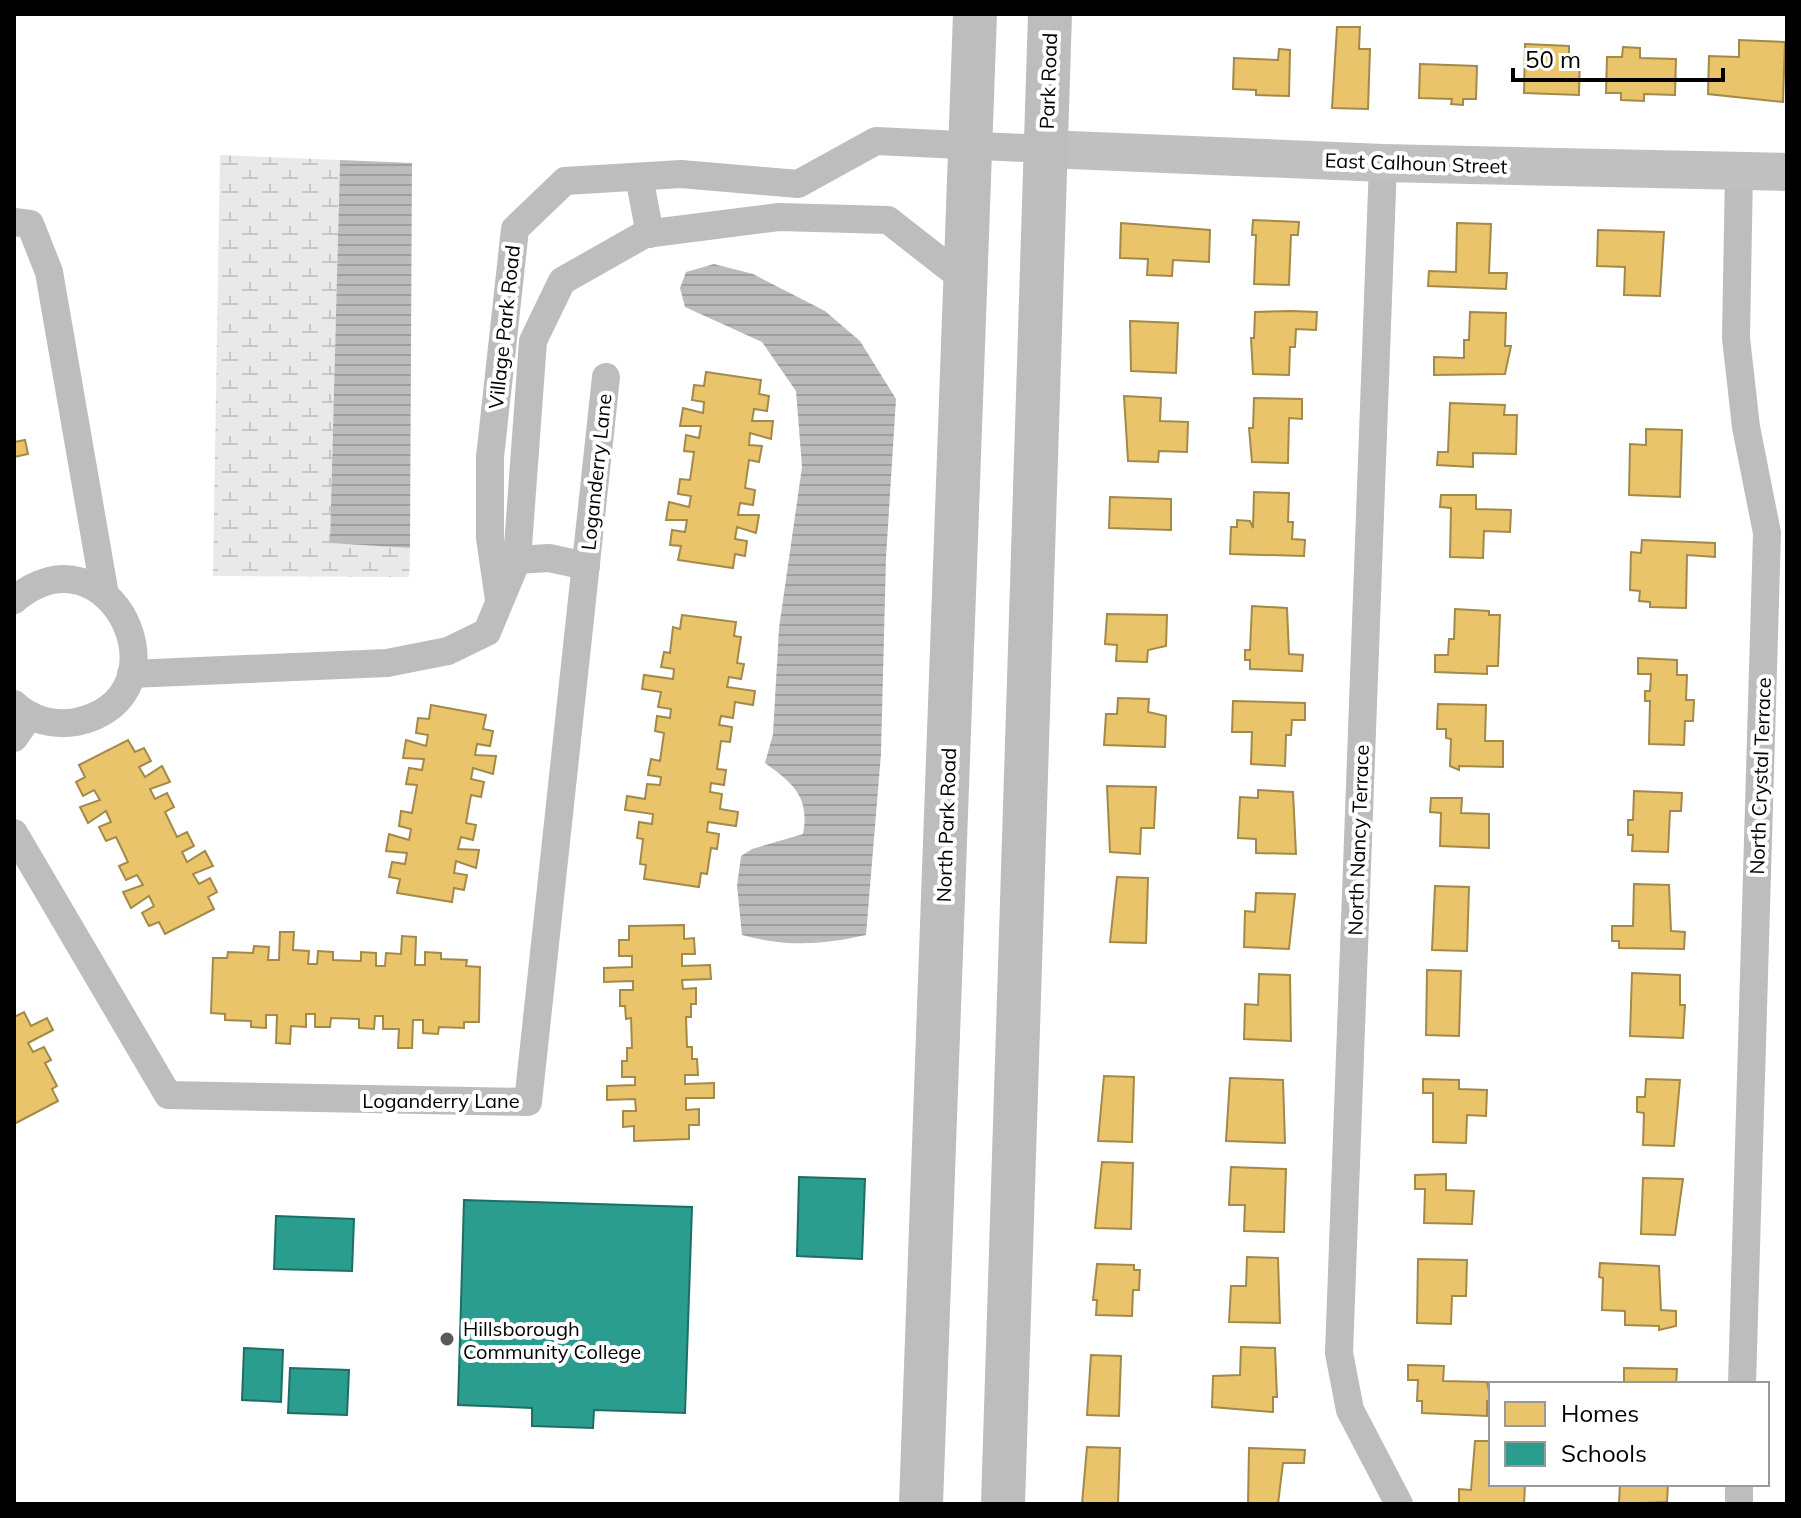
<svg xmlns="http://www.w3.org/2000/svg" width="1801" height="1518" viewBox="0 0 1801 1518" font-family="Mulish,sans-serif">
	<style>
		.wetland { fill: url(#wetland-marsh) }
		.water { fill: url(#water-rules) }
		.homes { fill: #e9c46a; stroke: #a3894a; stroke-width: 2 }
		.schools { fill: #2a9d8f; stroke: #1d6e64; stroke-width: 2 }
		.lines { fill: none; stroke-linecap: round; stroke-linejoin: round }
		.street { stroke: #bdbdbd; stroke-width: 28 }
		.secondary { stroke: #c0c0c0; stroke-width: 38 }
		.primary { stroke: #bdbdbd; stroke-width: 44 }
		.poi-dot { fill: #595959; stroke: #fff; stroke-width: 3 }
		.labels { text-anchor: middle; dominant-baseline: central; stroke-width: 8; stroke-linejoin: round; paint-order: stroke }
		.street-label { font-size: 20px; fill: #000; stroke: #fff }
		.poi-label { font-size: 20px; fill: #000; stroke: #fff; text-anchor: start }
	</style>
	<defs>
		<pattern id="wetland-marsh" width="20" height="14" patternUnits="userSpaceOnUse" patternTransform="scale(2)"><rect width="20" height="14" fill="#e9e9e9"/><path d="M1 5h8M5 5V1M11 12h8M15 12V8" fill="none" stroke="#c6c6c6"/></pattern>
		<pattern id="water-rules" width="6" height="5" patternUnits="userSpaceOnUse" patternTransform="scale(2)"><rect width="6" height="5" fill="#bbb"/><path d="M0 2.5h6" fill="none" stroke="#9f9f9f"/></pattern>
	</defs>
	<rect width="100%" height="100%" fill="#fff"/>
	<path class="wetland" d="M220,155l120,5 -10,382 80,6 -1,29 -196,-1z"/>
	<g class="water">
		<path d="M340,160l72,3 -2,385 -80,-5z"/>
		<path d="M714,264l39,10 72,37 35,30 36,58 -10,159 -5,196 -15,181c-44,10 -81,12 -124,0l-5,-49 4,-30 11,-7 51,-15c7,-37 -10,-51 -38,-71l8,-29 6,-106 23,-161 -6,-76 -34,-49 -77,-35 -5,-19 6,-16z"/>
	</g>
	<g class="homes">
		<path d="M1337,27h23l-1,22h11l-2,60 -36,-1z"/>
		<path d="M1739,40l46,2 -2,60 -75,-8 1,-38 30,1z"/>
		<path d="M1525,44l44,2v10h11l-1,39 -55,-2z"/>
		<path d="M1623,47l17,1v10l36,1 -1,36 -31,-1v7l-23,-1v-7h-15l1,-36h15z"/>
		<path d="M1279,49l11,1 -1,46 -33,-1v-5l-23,-1 1,-31 44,2z"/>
		<path d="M1420,64l57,2 -1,33h-13v6l-12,-1 1,-5 -33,-1z"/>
		<path d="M1253,220l46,2 -1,13h-7l-2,50 -35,-1 2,-49h-4z"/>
		<path d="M1121,223l89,7 -1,32 -36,-2 -1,16 -25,-1 1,-16 -28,-1z"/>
		<path d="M1457,223l34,1 -2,49h18l-1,16 -78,-3 1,-15 27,1z"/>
		<path d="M1598,230l66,2 -4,64 -36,-1 1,-28 -28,-1z"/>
		<path d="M1291,311l26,1 -1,18 -20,-1 -1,18h-5l-1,28 -36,-1 -2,-36h3l1,-26z"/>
		<path d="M1470,312l36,1 -1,33h6l-6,28 -71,1v-18l30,1v-18h5z"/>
		<path d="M1130,321l48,2 -2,50 -45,-2z"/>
		<path d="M706,372l55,8 -2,14 10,2 -2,15 -13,-2 -2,12h21l-2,18 -21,-6 -1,12 13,1 -3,16 -10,-2 -4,28 10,2 -2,15 -13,-2 -2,12h21l-3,18 -19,-6 -2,12 12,2 -2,15 -10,-2 -2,14 -55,-8 3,-14 -11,-1 2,-15 13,2 2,-12h-21l3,-18 20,5 2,-11 -13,-2 2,-15 10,1 4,-28 -10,-1 2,-16 13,3 2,-12h-21l3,-18 20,5 1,-11 -12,-2 2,-15 10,1z"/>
		<path d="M1124,396l37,2 -1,23 28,1 -1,30 -28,-1 -1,11 -30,-1z"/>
		<path d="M1254,398l48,1v20l-13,-1 -1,45 -36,-1 -3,-34h4z"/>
		<path d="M1450,403l55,2 -1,10h13l-1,39 -43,-1v14l-36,-2 1,-13h10z"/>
		<path d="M1646,429l36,1 -2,67 -51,-2 1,-51 16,1z"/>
		<path d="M25,440l3,14 -14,3v-15z"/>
		<path d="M1254,492l35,1 -1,29h5l-1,17 13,1 -1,16 -74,-2 1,-27h6v-7l13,1 3,7z"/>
		<path d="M1441,495h35v14l35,1 -1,22 -26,-1 -1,27 -33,-1 1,-49 -11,-1z"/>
		<path d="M1110,497l61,2v31l-62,-2z"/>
		<path d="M1642,540l73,3v14l-28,-2 -1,53 -36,-1v-5l-11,-1 1,-10 -10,-1 1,-38 10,1z"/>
		<path d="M1252,606l35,2 2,46 14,1 -1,16 -52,-2v-9h-5v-10h5z"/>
		<path d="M1455,609l34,2v4h11l-2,51h-11v8l-52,-2v-17h13l1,-16h5z"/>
		<path d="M1107,614l60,1 -1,31 -18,4 -1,12 -31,-1 1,-16 -12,-1z"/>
		<path d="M682,615l54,7 -2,14 7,1 -4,26 7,1 -3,15 -12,-2 -2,10 28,4 -2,14 -18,-3 -2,16 -12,-2 -2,9 13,2 -2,15 -9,-1 -4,28 9,1 -2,15 -13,-2 -1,9 12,2 -2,15 18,3 -2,14 -28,-4 -1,10 12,2 -2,15 -6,-1 -4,26 -6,-1 -2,14 -55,-8 2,-14 -6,-1 3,-25 -6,-1 2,-16 13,2 1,-10 -28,-4 2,-14 18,3 2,-15 13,1 1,-8 -13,-2 3,-16 9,2 4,-28 -9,-2 2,-15 13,2 1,-9 -13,-2 3,-15 -19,-3 2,-14 29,4 1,-10 -13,-2 3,-15 6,1 3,-26 7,2z"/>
		<path d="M1638,658l39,2v15h10l-1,25h8l-1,21h-8l-1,24 -35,-1 1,-43h-5v-10h5l1,-17h-13z"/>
		<path d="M1118,698l31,1 -1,13 18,4 -1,31 -61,-2 2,-31h11z"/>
		<path d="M1233,701l72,2v17h-13l-1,15h-5l-1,31 -34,-2 1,-32h-20z"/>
		<path d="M1438,704l48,1 -1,36h18v26l-44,-1v4l-9,-4 1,-27 -5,-1v-9h-9z"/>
		<path d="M431,705l55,10 -3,14 10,2 -3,15 -13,-2 -2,11 21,1 -3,18 -20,-6 -2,11 13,3 -3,15 -10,-2 -5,28 10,2 -3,15 -12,-3 -3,12 21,1 -3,18 -20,-7 -2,12 13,2 -3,15 -10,-2 -2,14 -55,-9 3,-14 -11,-2 3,-15 13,2 2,-11 -21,-2 3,-17 20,6 2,-11 -12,-3 2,-15 11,2 5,-28 -11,-1 3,-16 13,2 2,-11 -21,-1 3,-18 20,6 2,-11 -12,-2 2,-15 11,1z"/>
		<path d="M128,740l7,12 9,-4 7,13 -12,6 6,10 17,-11 8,16 -20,7 5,10 12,-6 7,14 -9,5 12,25 10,-5 7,14 -12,6 5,10 18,-11 8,15 -20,8 6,10 11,-6 7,14 -9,5 6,12 -49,25 -6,-12 -10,4 -7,-13 12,-7 -5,-10 -18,12 -8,-16 20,-7 -6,-10 -11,5 -7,-14 9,-4 -12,-25 -10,4 -7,-14 12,-5 -5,-11 -18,12 -8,-16 20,-7 -6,-10 -11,6 -7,-14 9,-5 -6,-12z"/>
		<path d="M1107,786l49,1 -2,41h-13l-1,26 -30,-2z"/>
		<path d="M1258,790l35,2 3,62 -40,-1v-14l-18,-1 2,-41 18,1z"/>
		<path d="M1634,791l48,2 -1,18h-11l-2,41 -36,-1 1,-16h-5v-15h5z"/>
		<path d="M1431,798h31l-1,15 28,1v34l-49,-2 1,-33 -11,-1z"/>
		<path d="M1117,877l31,1 -2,65 -36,-1z"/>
		<path d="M1634,884l35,1 2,46 14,1 -1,17 -65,-1v-7h-7v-15h21z"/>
		<path d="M1435,886l34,1 -2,64 -35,-1z"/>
		<path d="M1256,893l39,1 -6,55 -45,-2 1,-36 10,1z"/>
		<path d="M684,925v14l10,-1 1,16h-13v12l28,-1 1,14 -29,1 1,9 13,-1v16h-5v13h-5l1,30h5v12h5l1,16h-13v9l29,-1v15h-28v12l13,-1v16h-10v14l-55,2v-15l-11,1v-16h13l-1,-12 -28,1v-14l28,-1v-8h-13v-16h5v-13h5l-1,-30 -5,1 -1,-13h-5v-16h13v-9l-29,1v-14l28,-1v-11h-13v-16h10v-14z"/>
		<path d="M280,932h14l-1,18 16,1 -1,13h9l1,-13 15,1v8l28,1v-9l15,1v13h9l1,-13 15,1 1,-18 14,1 -1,28h10v-13l16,1v6l26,1 -1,6 14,1 -1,55h-15v6l-25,-1 -1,7 -15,-1v-13h-10l-1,28h-14l1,-19h-16v-13h-8l-1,13 -15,-1v-9l-28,-1 -1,9h-15v-13h-9v13l-15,-1 -1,18 -14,-1 1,-28h-11v13l-15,-1v-6l-26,-1v-6l-14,-1 2,-55h14l1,-6 25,1 1,-7 15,1 -1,13h11z"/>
		<path d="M1427,970l34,1 -2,65 -33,-1z"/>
		<path d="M1632,973l48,2v30h5l-2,33 -53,-2z"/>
		<path d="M1259,974l31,1 1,66 -47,-2 1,-35 13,1z"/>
		<path d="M24,1012l7,14 16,-8 6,12 -25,13 5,9 11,-5 7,13 -6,3 12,23 -5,3 6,12 -44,23v-107z"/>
		<path d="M1104,1076l30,1 -2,65 -34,-1z"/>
		<path d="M1230,1078l53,2 2,63 -59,-2z"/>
		<path d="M1423,1079l36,1v9l28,1 -1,26 -19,-1 -1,28 -33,-1v-49h-10z"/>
		<path d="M1646,1079l34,1 -6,66 -31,-1 1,-32 -7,-1v-15h8z"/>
		<path d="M1102,1162l31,1 -2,66 -36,-1z"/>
		<path d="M1231,1167l55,2 -2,63 -40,-1 1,-26h-16z"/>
		<path d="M1446,1174v16l28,1 -2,33 -48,-1 1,-34h-10v-14z"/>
		<path d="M1643,1178l40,1 -8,56 -34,-1z"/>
		<path d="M1247,1257l31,1 2,65 -51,-1 2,-36h15z"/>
		<path d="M1418,1259l49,1 -1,36h-14l-1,28 -34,-1z"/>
		<path d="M1600,1263l59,3 2,44 15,1v15l-17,4v-4l-34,-1v-14l-23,-1 1,-32 -4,-1z"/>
		<path d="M1097,1264l37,1v5h6l-1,20h-6l-1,26 -36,-1 1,-15h-4z"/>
		<path d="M1241,1347l34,1 2,49h-4v15l-61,-5 1,-31 27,-1z"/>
		<path d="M1091,1355l30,1 -2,60 -32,-1z"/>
		<path d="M1408,1365l36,1 -1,15 44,1 4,19h-4v15l-65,-3v-12h-5l1,-21h-10z"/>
		<path d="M1624,1368l53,1 -1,15h-52z"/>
		<path d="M1475,1441h16v43h34l-1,20h-65v-15l12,1z"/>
		<path d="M1087,1447l33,1 -2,56h-36z"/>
		<path d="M1249,1448l56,2 -1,13h-21l-5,41h-30z"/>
		<path d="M1620,1484h48l-1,18 -48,2z"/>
	</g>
	<g class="schools">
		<path d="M799,1177l66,2 -3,80 -65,-3z"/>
		<path d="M464,1200l228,7 -7,206 -91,-3 -1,18 -61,-2v-18l-74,-3z"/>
		<path d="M276,1216l78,3 -2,52 -78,-2z"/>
		<path d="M244,1348l39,2 -2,52 -39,-2z"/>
		<path d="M290,1368l59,2 -2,45 -59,-2z"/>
	</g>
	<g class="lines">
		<g class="street">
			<path d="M1383,163l-44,1190 11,57 49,94"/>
			<path d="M1739,171l-3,167 10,89 21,106 -25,851"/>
			<path d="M639,177l11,57"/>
			<path d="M14,222l16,2 19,48 56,323"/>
			<path d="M517,560l32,-2 37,8"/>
			<path d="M14,600c95,-81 180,97 62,122 -22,4 -46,-2 -62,-18"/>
			<path d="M499,600l-9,-62v-81l25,-228 50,-48 116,-7 117,10 78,-43 170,8"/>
			<path d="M131,674l256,-11 61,-12 39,-19 30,-72 16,-219 29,-60 83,-47 134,-17 109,3 78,61"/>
			<path d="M14,738l16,-23"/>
			<path d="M14,833l154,262 360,7 78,-725"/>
			<path d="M1739,1504v-20"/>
		</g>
		<path class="secondary" d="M1046,149l337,14 404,9"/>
		<g class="primary">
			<path d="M921,1504l54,-1490"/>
			<path d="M1003,1504l47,-1490"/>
		</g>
	</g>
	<circle class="poi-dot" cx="447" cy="1339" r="8"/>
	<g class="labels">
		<g class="street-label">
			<text transform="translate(1048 81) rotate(-88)">Park Road</text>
			<text transform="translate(1416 163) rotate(2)">East Calhoun Street</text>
			<text transform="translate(504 327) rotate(-84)">Village Park Road</text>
			<text transform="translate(596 472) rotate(-84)">Loganderry Lane</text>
			<text transform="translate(1760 776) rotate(-88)">North Crystal Terrace</text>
			<text transform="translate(946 825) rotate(-88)">North Park Road</text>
			<text transform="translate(1358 840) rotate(-88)">North Nancy Terrace</text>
			<text x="441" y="1100">Loganderry Lane</text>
		</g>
		<g class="poi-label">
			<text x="463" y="1328">Hillsborough<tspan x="463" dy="23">Community College</tspan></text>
		</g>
	</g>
	<rect width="1801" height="1518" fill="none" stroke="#000000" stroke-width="32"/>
	<rect x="1489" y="1382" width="280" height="104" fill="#ffffff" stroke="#999999" stroke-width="2"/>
	<rect x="1505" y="1402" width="40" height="24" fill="#e9c46a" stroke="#999999" stroke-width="2"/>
	<text x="1561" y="1422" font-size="24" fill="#000000">Homes</text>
	<rect x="1505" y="1442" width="40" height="24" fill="#2a9d8f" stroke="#999999" stroke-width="2"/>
	<text x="1561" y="1462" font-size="24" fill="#000000">Schools</text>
	<path d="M1513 68v12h210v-12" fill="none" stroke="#000000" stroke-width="4"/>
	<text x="1525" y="68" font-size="24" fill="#000000" stroke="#ffffff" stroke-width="6" paint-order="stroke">50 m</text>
</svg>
